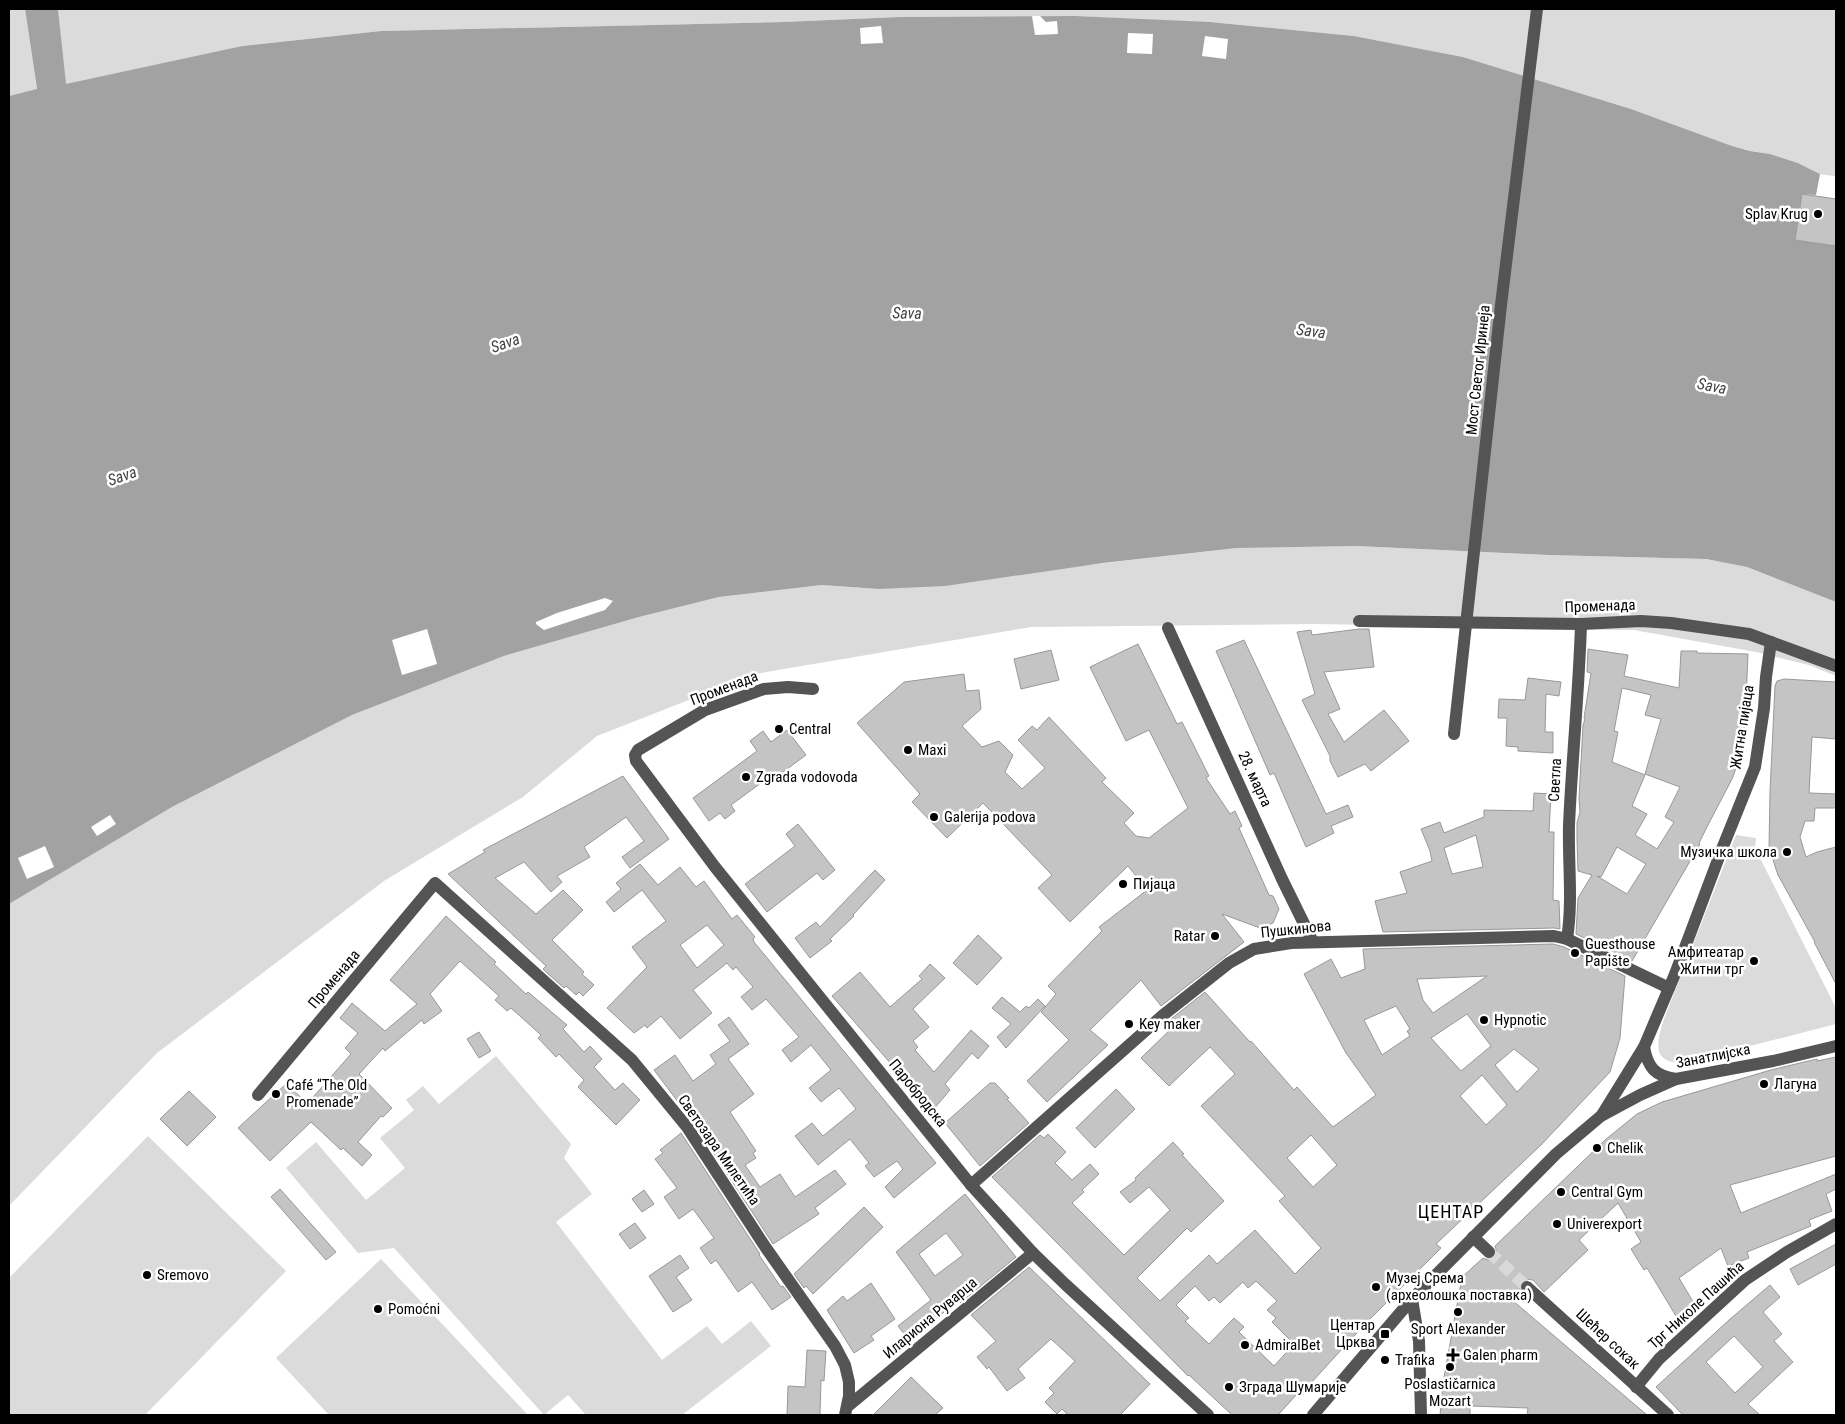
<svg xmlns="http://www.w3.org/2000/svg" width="1845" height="1424" viewBox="0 0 1845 1424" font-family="'Roboto Condensed',sans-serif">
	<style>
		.green { fill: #dbdbdb }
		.water { fill: #a2a2a2 }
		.pier { fill: #fff }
		.building { fill: #c4c4c4; stroke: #989898; fill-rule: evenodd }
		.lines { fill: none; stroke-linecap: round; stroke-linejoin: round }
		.minor-tunnel { stroke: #d9d9d9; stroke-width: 12; stroke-dasharray: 12 6; stroke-linecap: butt }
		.minor { stroke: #545454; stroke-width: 12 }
		.minor-bridge { stroke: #545454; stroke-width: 12 }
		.poi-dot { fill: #000; stroke: #fff; stroke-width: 2 }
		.labels { text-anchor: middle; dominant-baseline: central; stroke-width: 5; stroke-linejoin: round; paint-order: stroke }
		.poi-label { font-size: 15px; fill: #000; stroke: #fff; text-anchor: start }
		.street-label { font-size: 15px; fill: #000; stroke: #fff }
		.water-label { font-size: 16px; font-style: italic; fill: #434343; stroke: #fff }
		.quarter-label { font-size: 18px; letter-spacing: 1px; fill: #000; stroke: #fff }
	</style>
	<rect width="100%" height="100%" fill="#fff"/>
	<g class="green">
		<path d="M9,9h16l12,81 -28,6z"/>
		<path d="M58,9h1778v167l-16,-2 -22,-11 -28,-9 -19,-3 -19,-5 -101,-37 -168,-52 -109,-21 -133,-13 -145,-7 -177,1 -116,5 -402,9 -139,15 -177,39z"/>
		<path d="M1357,546l191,9 158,4 41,8 89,35v74l-27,-11 -53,-13 -122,-22 -151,-1 -41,-3 -130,-2 -281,3 -276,47 -158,62 -74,61 -139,84 -227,172 -148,153v-302l163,-97 180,-92 152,-59 135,-39 80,-20 103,-12 56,4 359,-41z"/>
		<path d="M1736,835l20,3 -1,10 9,18 72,142v16l-152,39c-34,0 -27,-21 -20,-44z"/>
		<path d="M496,1056l75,88 -7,14 28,36 -36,28 106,138 45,-34 15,18 29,-23 20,25 -89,69h-96l-18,-20 -24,20 -150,-167 -36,5 -72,-85 30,-26 50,58 39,-32 -25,-30 34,-28 -8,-10 17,-14 16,18z"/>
		<path d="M148,1136l138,135 -141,144h-136v-137z"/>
		<path d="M381,1259l147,156h-199l-53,-57z"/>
	</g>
	<path class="water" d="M25,9h33l8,75 176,-38 139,-15 402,-9 116,-5 177,-1 134,6 144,14 109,21 168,52 101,37 18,5 20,3 28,9 22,11 16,2v426l-89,-35 -41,-8 -158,-4 -191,-9 -120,2 -134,15 -158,23 -67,3 -56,-4 -103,12 -80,20 -135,39 -152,59 -180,92 -163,97v-808l28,-7z"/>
	<g class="pier">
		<path d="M1032,16h8l6,6 11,-1 1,13 -23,1z"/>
		<path d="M881,26l2,17 -22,1 -1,-16z"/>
		<path d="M1128,33l25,1 -1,20 -25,-1z"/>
		<path d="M1205,36l23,3 -2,20 -24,-3z"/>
		<path d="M1820,174l16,2v70l-41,-6 7,-46 14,1z"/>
		<path d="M605,598l8,3 -8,9 -61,20 -8,-6v-2l21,-9z"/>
		<path d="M427,629l10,35 -35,11 -10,-35z"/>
		<path d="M110,815l6,9 -19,12 -6,-9z"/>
		<path d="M45,846l9,21 -27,12 -9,-21z"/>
	</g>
	<g class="building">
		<path d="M1802,194l34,5v47l-41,-6z"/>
		<path d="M1359,629h10l5,38 -50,5 16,37 -12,5 16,28 40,-32 25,31 -38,30 -6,-7 -27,13 -8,-16v-5l-28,-56 13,-6 -18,-62 14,-2 1,5z"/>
		<path d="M1244,640l82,174 22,-9 5,12 -22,9 3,7 -28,14 -32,-74 -4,2 -54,-124z"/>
		<path d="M1138,644l39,80 5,-2 27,54 -3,2 24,36 5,-3 7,15 -3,2 30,67 4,1 6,13 -6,14 -13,5 -38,-14 22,28 -83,64 -20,-26 -51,50 18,15 -61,57 -20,-21 42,-41 -28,-28 15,-18 -8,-8 54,-55 -3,-4 48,-37 -19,-24 -58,56 -32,-34 14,-13 -69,-72 -36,35 -35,-36 8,-8 -63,-71 47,-41 60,-8 2,17 13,-1 2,19 -19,17 20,21 17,-6 14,14 -8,17 17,17 23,-21 -27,-28 14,-14 5,4 12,-13 57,61 -4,4 32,31 -10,10 12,13 13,2 39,-30 -39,-78 -23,11 -36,-74z"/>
		<path d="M1588,649l40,6 -4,21 55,12 2,-37h16v2l51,1 -3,70 -7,39 -6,16 -23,44 -10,20 1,1 -68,117 -56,-27 2,-36 14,-23 -14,-4 -1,-32v-16l3,-11 -1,-14 4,-72 2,-8h-1l7,-45 -4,-1zM1622,688l29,7 -6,20 16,4 -16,55 35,13 -15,30 9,5 -17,27 -22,-14 12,-21 -15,-8 13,-31 -33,-13 6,-30 -4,-1zM1617,847l29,17 -19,30 -30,-18 4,1z"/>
		<path d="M1051,650l8,30 -38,9 -7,-30z"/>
		<path d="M1528,678l33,4 -2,14 -13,-2 -1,38h8v21l-35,-2v-4l-12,-1 1,-28h-9l1,-19 26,1z"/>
		<path d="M1784,679l52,3v57l-24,-2 -3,56 27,1v14h-21l-1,13h-9l-5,16 6,20 11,-5 19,-5v137l-22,-42h1l-37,-67 -9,-27 1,-56 5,-106 2,-5z"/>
		<path d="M787,730l19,25 -31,23 -3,-3 -41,30 4,6 -10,8 -5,-6 -11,8 -16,-23 64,-47 -7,-10 13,-10 8,11z"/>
		<path d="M623,776l46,63 -39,29 -8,-11 22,-16 -18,-24 -42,30 6,10 -33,19 5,6 -11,10 -27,-30 -29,16 41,36 27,-24 20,20 -31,30 32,32 -2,2 12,11 -11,11 -4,-4 -3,3 -10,-9 -2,2 -18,-16 -3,-3 3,-3 -98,-92 37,-22 -2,-2z"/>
		<path d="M1534,793l17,1 -2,38h5l-1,68 6,1 1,28 -6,-1 -171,4 -8,-31 32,-8 -7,-21 32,-11 -2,-10 -9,-22 19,-7 4,11 40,-16v-7l49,1zM1476,835l7,32 -31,7 -8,-26z"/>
		<path d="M798,824l37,46 -12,10 -6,-7 -50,39 -22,-28 50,-38 -9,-12z"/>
		<path d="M640,864l18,21 22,-18 16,20 8,-6 28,38 5,-4 18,22 -2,2 1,3 182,221 -42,35 -9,-11 18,-18 -6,-8 -23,16 -9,-11 4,-3 -19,-24 -32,26 -23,-29 17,-13 11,13 33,-27 -17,-21 -18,14 -12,-14 22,-18 -20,-25 -20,17 -9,-12 17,-13 -33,-38 -14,11 -11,-13 12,-10 -17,-20 -3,3 -6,-7 -34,27 19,23 -32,26 -19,-23 -14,12 -2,-3 -11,8 -27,-25 40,-41 -15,-20 34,-26 -24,-31 -28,22 -8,-10 15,-13 -5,-6zM707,925l17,20 -27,23 -17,-23z"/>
		<path d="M875,870l10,10 -32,35 1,1 -24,23 2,2 -22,17 -15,-20 21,-16 4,5z"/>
		<path d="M446,916l50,46 -2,2 32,30 2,-2 39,33 -4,4 21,23 6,-6 12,13 -8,8 21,23 8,-7 17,17 -24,25 -38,-38 6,-7 -25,-26 -3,3 -18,-19 3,-3 -30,-27 -4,3 -12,-11 4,-4 -39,-35 -30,33 12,17 -18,13 -2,-4 -37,31 -2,-3 -24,26 33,34 -9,9 -2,-1 -23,26 14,13 -10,11 -19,-18 -2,2 -30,-28 -41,39 -32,-33 49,-45 20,21 44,-50 -6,-6 13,-15 -18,-15 12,-15 33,28 32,-27 -27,-24z"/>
		<path d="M978,935l24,23 -25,27 -24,-22z"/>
		<path d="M1553,944l11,3 61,29 -5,62 -10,34 -70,74 -104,98 5,4 -76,76 -65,71 -2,-2 -20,22h-46l-43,-40 -1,1 -196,-199 48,-42 4,3 4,-4 18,18 -11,11 17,17 18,-16 9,10 -17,16 2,2 -12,11 52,52 46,-45 -21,-23 -19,16 -10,-11 16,-12 -1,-2 38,-36 11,12 -2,1 42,46 -33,31 -4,-4 -50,50 23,23 49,-46 8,9 38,-34 40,44 26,-26 -42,-47 6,-5 -84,-90 34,-32 -25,-27 -41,39 -28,-28 34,-33 -4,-6 34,-27 45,50 1,-1 43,49 3,-3 36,40 43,-32 -30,-42 -42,-79 27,-15 10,19 24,-9 -2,-20zM1487,976l-54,37 -10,-13 -6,-21zM1396,1006l14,23 -3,2 3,5 -28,19 -18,-35zM1467,1014l24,32 -30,25 -30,-33zM1514,1049l25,20 -22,23 -22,-27zM1482,1075l25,30 -21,20 -26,-29zM1311,1135l26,30 -24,22 -26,-29zM1256,1281l21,20 -10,9 9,8 -4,4 22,22 -20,22 -35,-34 5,-5 -10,-9 -25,26 -24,-23 4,-3 -13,-13 19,-19 14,15 5,-4 6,6 23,-21 5,6z"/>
		<path d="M930,964l15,14 -32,31 16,18 -16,14 5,6 -3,3 19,22 37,-42 18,16 -11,13 -6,-6 -27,31 5,6 -18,21 -100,-115 28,-24 30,35 32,-28 -3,-3z"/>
		<path d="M1002,997l18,15 6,-6 3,2 9,-9 7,7 -39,42 -9,-11 14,-13 -19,-16z"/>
		<path d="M729,1017l20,27 -21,15 26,35 -24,18 26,39 -3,2 3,5 -11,7 15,22 20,-13 15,23 40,-27 11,14 -31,24 4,6 -46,30 -79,-121 -40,-53 21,-15 18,26 23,-17 -6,-9 20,-14 -12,-16z"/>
		<path d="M479,1032l12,19 -12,7 -12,-19z"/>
		<path d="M1836,1057v99l-106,29 11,28 95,-39v15l-10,5 6,17 -23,9 2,6 -64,26 2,6 -21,8 -7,-18 -42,30 19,32 -19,11 -32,-53 -3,2 -13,-21 10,-7 -23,-39 -39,37 9,10 -44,42 -11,-12 -8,-1 -4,3 -2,4 2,6 -9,8 135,115h-120l1,-7 -58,-2v9h-30l3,-32 19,-106 21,-19 5,2 7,-2 2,-5 -2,-7 110,-106 32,-26 25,-12 109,-32 46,-11v2z"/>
		<path d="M990,1083h5l14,15 -2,1 22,24 -49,43 -35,-43z"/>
		<path d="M1116,1089l19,20 -40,39 -19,-20z"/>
		<path d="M189,1091l27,26 -29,29 -27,-27z"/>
		<path d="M681,1133l79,121 -1,1 22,32 2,-1 8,11 -19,13 -20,-28 -14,10 -22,-32 -5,4 -11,-16 14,-10 -21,-29 -14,10 -15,-22 13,-9 -22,-29 8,-6 -3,-3z"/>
		<path d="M280,1189l56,63 -10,8 -55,-63z"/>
		<path d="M644,1190l10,14 -12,8 -10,-13z"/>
		<path d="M965,1194l51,63 -56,46 -2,-2 -49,39 -11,-14 33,-26 -35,-48zM946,1233l17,22 -28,21 -16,-22z"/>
		<path d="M864,1207l19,20 -70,67 -7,-8 -2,2 -10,-14z"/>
		<path d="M635,1223l11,15 -16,11 -11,-15z"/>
		<path d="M1836,1244v20l-38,21 -8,-16z"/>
		<path d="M680,1255l9,13 -13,9 16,23 -19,12 -24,-36z"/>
		<path d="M1029,1267l121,117 -30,31h-52l-6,-6 -5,5 -12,-12 9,-9 -5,-5 26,-27 -24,-22 -33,30 7,9 -18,13 -18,-24 -2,2 -10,-12 19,-16 -25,-26z"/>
		<path d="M871,1283l24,36 -24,17 3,4 -20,13 -27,-43 16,-14 4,5z"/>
		<path d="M1770,1285l10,12 -17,15 19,22 -8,7 19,21 -45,42 12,11h-77l-27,-28 73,-67zM1734,1336l29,31 -28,26 -29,-31z"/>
		<path d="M807,1350l19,1 -2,30 -3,-1 -1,35h-33l1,-29 17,1z"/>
		<path d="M911,1377l32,31 -8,7h-62z"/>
	</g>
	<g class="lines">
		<path class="minor-tunnel" d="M1489,1252l38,35"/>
		<g class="minor">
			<path d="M1359,621l222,3 60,-3 30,2 78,11 87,32"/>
			<path d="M1168,628l114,251 31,63"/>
			<path d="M813,689l-25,-2 -24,2 -59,21 -67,40 -3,5 1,6 79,106 256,318 62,68 32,31 143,131"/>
			<path d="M1567,939c6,-38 1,-76 2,-114 3,-67 10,-134 12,-201"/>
			<path d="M1644,1047c4,21 11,29 32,32"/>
			<path d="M258,1095l177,-212 197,177 55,67 79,121 69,98 10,19 4,17v14l-4,19"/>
			<path d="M1602,1115l42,-68 31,-73 47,-125 33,-82 9,-59 2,-31 5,-35"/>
			<path d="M971,1185l191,-169 67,-53 25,-14 37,-6 263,-7 13,3 102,49"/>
			<path d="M1473,1237l16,15"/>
			<path d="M1527,1287l141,128"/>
			<path d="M1412,1299l7,42 2,74"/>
			<path d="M1636,1387l23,-28 86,-79 42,-28 49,-28"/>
			<path d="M847,1407l186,-154"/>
			<path d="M1313,1415l99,-116 144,-145 45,-38 39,-21 36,-16 97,-18 63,-15"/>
		</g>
		<path class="minor-bridge" d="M1454,734l47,-429 36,-296"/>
	</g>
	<g class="poi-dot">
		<circle cx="1818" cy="214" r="5"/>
		<circle cx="779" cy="729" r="5"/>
		<circle cx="908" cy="750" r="5"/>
		<circle cx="746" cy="777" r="5"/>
		<circle cx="934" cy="817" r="5"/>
		<circle cx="1787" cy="852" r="5"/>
		<circle cx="1123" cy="884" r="5"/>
		<circle cx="1215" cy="936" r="5"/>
		<circle cx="1575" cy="953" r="5"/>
		<circle cx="1754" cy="961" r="5"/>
		<circle cx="1484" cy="1020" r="5"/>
		<circle cx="1129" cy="1024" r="5"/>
		<circle cx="1764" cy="1084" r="5"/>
		<circle cx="276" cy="1094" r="5"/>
		<circle cx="1597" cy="1148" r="5"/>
		<circle cx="1561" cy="1192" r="5"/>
		<circle cx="1557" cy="1224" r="5"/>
		<circle cx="147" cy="1275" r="5"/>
		<circle cx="1376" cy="1287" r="5"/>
		<circle cx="378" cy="1309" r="5"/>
		<circle cx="1458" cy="1312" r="5"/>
		<rect x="1380" y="1329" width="10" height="10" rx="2.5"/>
		<circle cx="1245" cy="1345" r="5"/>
		<path d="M1450.5 1347.5h5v5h5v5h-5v5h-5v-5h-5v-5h5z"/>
		<circle cx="1385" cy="1360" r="5"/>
		<circle cx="1450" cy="1367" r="5"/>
		<circle cx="1229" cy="1387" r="5"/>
	</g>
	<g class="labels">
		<g class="poi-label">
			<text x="1808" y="214" text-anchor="end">Splav Krug</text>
			<text x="789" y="729">Central</text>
			<text x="918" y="750">Maxi</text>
			<text x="756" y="777">Zgrada vodovoda</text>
			<text x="944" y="817">Galerija podova</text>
			<text x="1777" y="852" text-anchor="end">Музичка школа</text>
			<text x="1133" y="884">Пијаца</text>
			<text x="1205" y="936" text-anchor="end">Ratar</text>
			<text x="1585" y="944">Guesthouse<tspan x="1585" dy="17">Papište</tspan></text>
			<text x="1744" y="952" text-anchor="end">Амфитеатар<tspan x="1744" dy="17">Житни трг</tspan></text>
			<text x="1494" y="1020">Hypnotic</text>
			<text x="1139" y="1024">Key maker</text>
			<text x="1774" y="1084">Лагуна</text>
			<text x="286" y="1085">Café “The Old<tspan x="286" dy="17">Promenade”</tspan></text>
			<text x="1607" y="1148">Chelik</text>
			<text x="1571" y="1192">Central Gym</text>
			<text x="1567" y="1224">Univerexport</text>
			<text x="157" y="1275">Sremovo</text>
			<text x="1386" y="1278">Музеј Срема<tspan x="1386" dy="17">(археолошка поставка)</tspan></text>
			<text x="388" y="1309">Pomoćni</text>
			<text x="1375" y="1325" text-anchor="end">Центар<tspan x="1375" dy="17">Црква</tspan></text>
			<text x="1458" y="1329" text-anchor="middle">Sport Alexander</text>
			<text x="1255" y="1345">AdmiralBet</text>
			<text x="1463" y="1355">Galen pharm</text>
			<text x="1395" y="1360">Trafika</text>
			<text x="1450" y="1384" text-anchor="middle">Poslastičarnica<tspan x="1450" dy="17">Mozart</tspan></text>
			<text x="1239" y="1387">Зграда Шумарије</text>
		</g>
		<g class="street-label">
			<text transform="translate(1478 370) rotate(-84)">Мост Светог Иринеја</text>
			<text transform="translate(1600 606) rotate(-2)">Променада</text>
			<text transform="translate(724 688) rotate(-21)">Променада</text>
			<text transform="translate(1742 727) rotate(-81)">Житна пијаца</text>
			<text transform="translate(1255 779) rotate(65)">28. марта</text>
			<text transform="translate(1555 780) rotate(-87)">Светла</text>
			<text transform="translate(1296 929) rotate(-6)">Пушкинова</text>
			<text transform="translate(334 979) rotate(-50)">Променада</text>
			<text transform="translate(1713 1056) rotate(-11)">Занатлијска</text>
			<text transform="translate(918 1093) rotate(51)">Паробродска</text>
			<text transform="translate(719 1150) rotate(55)">Светозара Милетића</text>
			<text transform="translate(1696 1305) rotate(-42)">Трг Николе Пашића</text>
			<text transform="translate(930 1318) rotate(-40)">Илариона Руварца</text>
			<text transform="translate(1608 1339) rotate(43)">Шећер сокак</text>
		</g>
		<g class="water-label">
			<text transform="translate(907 313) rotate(1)">Sava</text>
			<text transform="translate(1311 331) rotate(8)">Sava</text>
			<text transform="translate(505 343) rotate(-19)">Sava</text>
			<text transform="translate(1712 386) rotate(11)">Sava</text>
			<text transform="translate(122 476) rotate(-19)">Sava</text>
		</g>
		<g class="quarter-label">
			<text x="1451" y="1211">ЦЕНТАР</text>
		</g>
	</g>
	<rect width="1845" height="1424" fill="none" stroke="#000000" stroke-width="20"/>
</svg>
